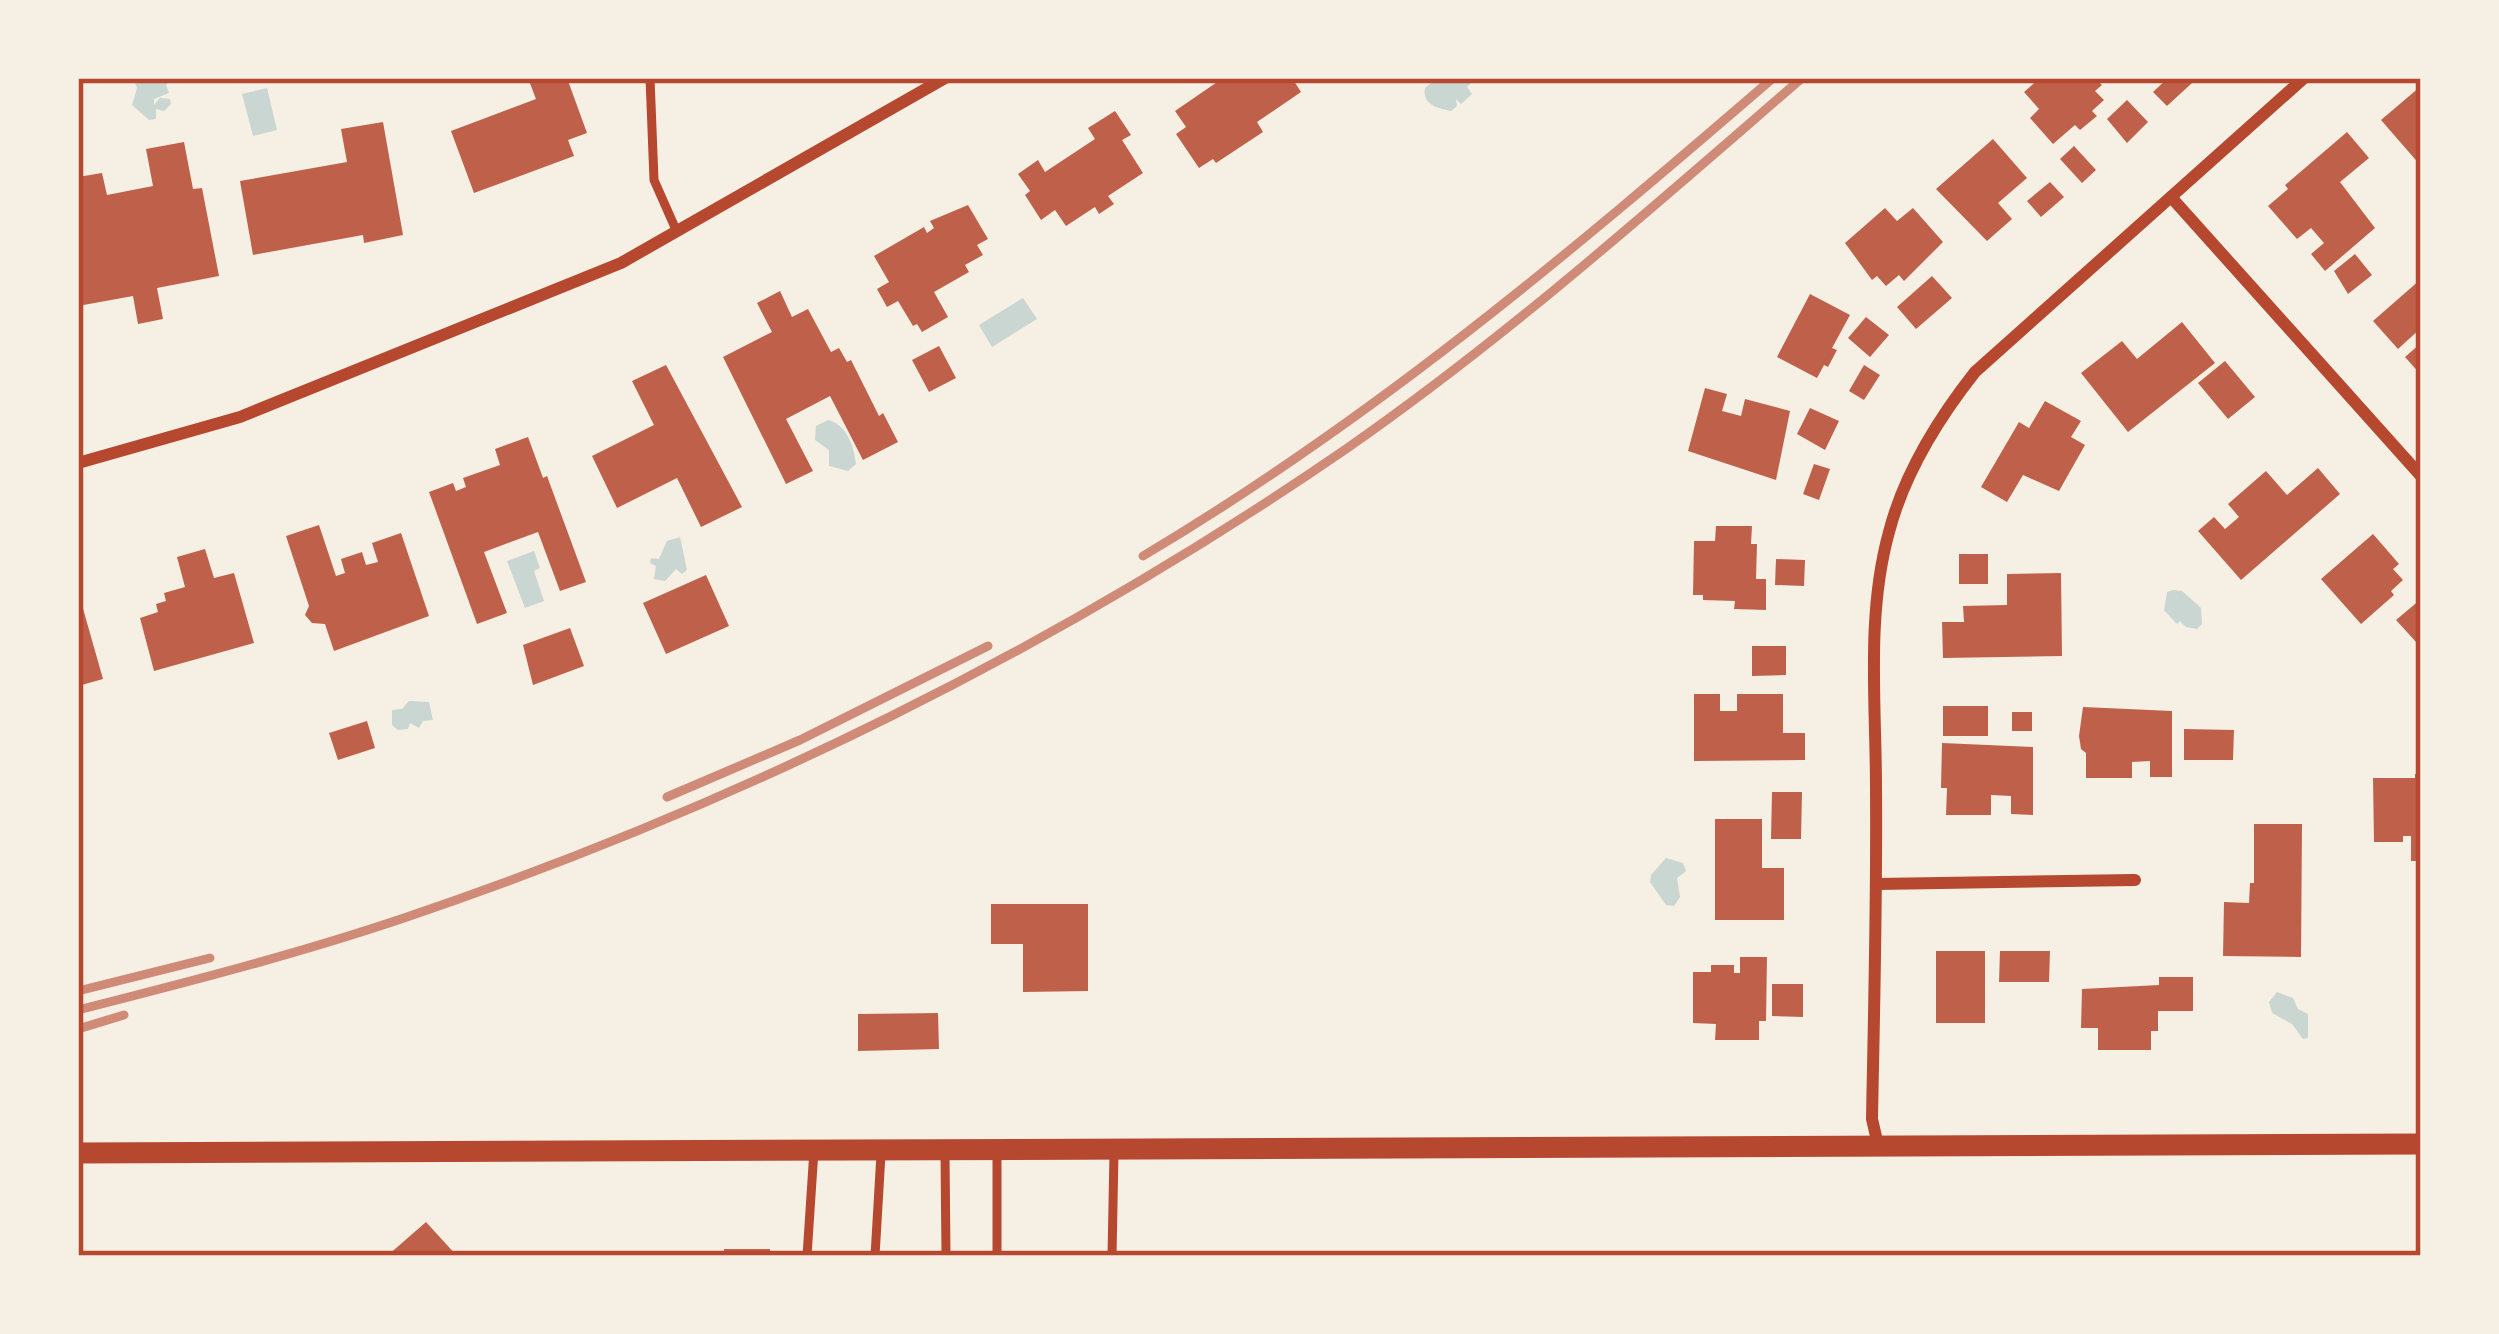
<svg xmlns="http://www.w3.org/2000/svg" width="2499" height="1334" viewBox="0 0 2499 1334" font-family="'Open Sans',sans-serif">
	<style>
		.water { fill: #c9d6d2 }
		.building { fill: #bf614a }
		.lines { fill: none; stroke-linecap: round; stroke-linejoin: round }
		.service { stroke: #b5482f; stroke-width: 9 }
		.minor { stroke: #b5482f; stroke-width: 12 }
		.tertiary { stroke: #b5482f; stroke-width: 21 }
		.rail { stroke: #cf8b77; stroke-width: 9 }
		.neatline { fill: none; stroke: #b5482f; stroke-width: 4.5 }
	</style>
	<rect width="100%" height="100%" fill="#f6efe4"/>
	<g class="water">
		<path d="M133,78h39l-6,7 3,8 -15,6v6l6,-7 10,1 1,5 -7,7 -8,-2v10l-7,1 -17,-15 5,-17z"/>
		<path d="M1427,78h49l-9,9 5,7 -11,10 -5,-5 1,7 -6,5c-13,-3 -29,-6 -26,-23l6,-5z"/>
		<path d="M267,88l10,42 -24,6 -11,-42z"/>
		<path d="M1023,298l14,21 -45,28 -13,-22z"/>
		<path d="M828,420c19,5 26,26 28,44l-8,7 -19,-5v-16l-14,-10 1,-14z"/>
		<path d="M680,537l7,33 -5,4 -6,-5 -11,12 -11,-2 2,-13 -6,-3 1,-5 8,1 8,-18z"/>
		<path d="M534,551l6,17 -6,3 10,30 -19,7 -18,-47z"/>
		<path d="M2173,590l9,1 19,17 1,16 -5,5 -11,-2 -6,-6 -3,3 -13,-14 3,-18z"/>
		<path d="M409,701l20,1 4,18 -10,1 -4,7 -9,-5 -2,6 -10,1 -6,-5v-15l10,-1z"/>
		<path d="M1666,858l17,5 3,8 -9,7 3,19 -6,9 -8,-1 -16,-23 1,-7z"/>
		<path d="M2277,992l16,6 5,11 10,5v24l-5,1 -11,-15 -20,-11 -3,-11z"/>
	</g>
	<g class="building">
		<path d="M528,78h39l20,55 -19,7 6,16 -100,37 -23,-62 85,-32z"/>
		<path d="M1223,78h69l9,14 -44,30 6,10 -47,31 -3,-4 -14,9 -23,-34 10,-7 -11,-16z"/>
		<path d="M2040,78h55l7,7 -7,6 9,9 -12,11 5,5 -17,14 -5,-5 -22,19 -23,-26 9,-9 -15,-17z"/>
		<path d="M2168,78h19l5,5 -25,23 -14,-14z"/>
		<path d="M2421,86v80l-40,-46z"/>
		<path d="M2127,100l21,22 -21,21 -20,-24z"/>
		<path d="M1115,111l16,24 -9,5 21,33 -35,23 6,8 -15,10 -4,-7 -29,19 -11,-16 -14,10 -16,-25 5,-4 -12,-17 20,-14 7,12 50,-33 -7,-11z"/>
		<path d="M383,122l20,113 -39,8 -1,-8 -110,20 -13,-74 107,-19 -6,-33z"/>
		<path d="M2347,132l22,26 -29,24 35,46 -50,43 -14,-17 13,-11 -13,-15 -14,11 -29,-33 20,-17 -3,-4z"/>
		<path d="M1993,139l34,39 -29,25 14,16 -25,22 -51,-52z"/>
		<path d="M184,142l9,47 9,-1 17,88 -62,12 6,31 -25,5 -5,-28 -55,10v-129l24,-4 5,22 46,-9 -7,-37z"/>
		<path d="M2074,146l22,24 -14,13 -22,-24z"/>
		<path d="M2050,182l14,15 -23,20 -14,-16z"/>
		<path d="M968,205l20,34 -11,6 6,10 -18,10 4,7 -35,20 14,25 -26,15 -5,-8 -4,2 -15,-25 -11,6 -10,-18 12,-7 -15,-26 50,-29 3,6 7,-5 -4,-7z"/>
		<path d="M1885,208l12,13 16,-13 30,34 -39,39 -5,-6 -13,11 -9,-10 -5,4 -27,-37z"/>
		<path d="M2355,254l17,21 -24,19 -14,-23z"/>
		<path d="M1932,276l20,22 -36,31 -19,-22z"/>
		<path d="M2421,279v49l-23,21 -25,-28z"/>
		<path d="M780,291l12,26 16,-8 23,43 8,-4 8,14 4,-2 28,56 4,-3 15,29 -35,18 -33,-64 -44,23 27,52 -27,13 -63,-127 49,-25 -15,-29z"/>
		<path d="M1810,294l40,21 -18,33 5,2 -9,17 -4,-2 -7,13 -40,-21z"/>
		<path d="M1866,317l23,18 -19,22 -22,-19z"/>
		<path d="M2182,322l33,41 -87,69 -47,-59 41,-32 15,18z"/>
		<path d="M2421,343v32l-16,-18z"/>
		<path d="M939,346l17,32 -27,14 -17,-32z"/>
		<path d="M2225,361l30,36 -27,22 -30,-36z"/>
		<path d="M666,365l76,142 -41,20 -24,-49 -60,30 -25,-52 62,-31 -22,-44z"/>
		<path d="M1864,365l16,10 -16,25 -15,-9z"/>
		<path d="M1705,388l22,6 -5,17 19,5 4,-17 45,12 -14,69 -88,-29z"/>
		<path d="M2045,401l36,20 -10,16 14,8 -26,46 -36,-16 -16,27 -26,-15 38,-65 10,6z"/>
		<path d="M1810,408l29,13 -14,29 -28,-16z"/>
		<path d="M528,437l15,41 4,-2 39,106 -26,9 -22,-59 -54,20 23,61 -30,11 -48,-132 24,-9 3,8 10,-4 -3,-9 37,-13 -5,-16z"/>
		<path d="M1814,464l16,5 -11,31 -16,-6z"/>
		<path d="M2318,468l22,26 -99,86 -43,-49 16,-14 11,12 14,-12 -11,-13 38,-33 21,24z"/>
		<path d="M319,525l17,51 9,-3 -4,-14 21,-7 4,13 12,-3 -6,-19 29,-10 28,83 -95,35 -9,-27 -13,-1 -7,-8 4,-9 -23,-70z"/>
		<path d="M1716,526h36l-1,18h6l-1,35h10v31l-32,-1 1,-8 -32,-1v-5h-10l1,-54h21z"/>
		<path d="M2373,534l26,30 -6,5 10,11 -12,11 3,4 -33,29 -40,-45z"/>
		<path d="M205,549l9,29 20,-5 20,70 -100,28 -14,-53 18,-6 -2,-8 10,-3 -2,-8 21,-6 -8,-30z"/>
		<rect x="1959" y="554" width="29" height="30"/>
		<path d="M1776,559l29,1 -1,26 -29,-1z"/>
		<path d="M2061,573l1,83 -119,2 -1,-36h22l-1,-16 44,-1v-31z"/>
		<path d="M706,575l23,51 -63,28 -23,-51z"/>
		<path d="M78,591l25,88 -25,7z"/>
		<path d="M2421,599v38l-5,5 -20,-22z"/>
		<path d="M570,628l14,38 -51,19 -10,-40z"/>
		<path d="M1752,646h34v29l-34,1z"/>
		<path d="M1694,694h26v17h17v-17h46v39h22v27l-111,1z"/>
		<rect x="1943" y="706" width="45" height="30"/>
		<path d="M2083,707l89,4v66h-22v-16l-18,1v16h-46v-25l-5,-4 -2,-13z"/>
		<rect x="2012" y="712" width="20" height="19"/>
		<path d="M367,721l8,27 -37,12 -9,-27z"/>
		<path d="M2184,729l50,1 -1,30h-49z"/>
		<path d="M1942,743l91,4v68l-22,-1v-18l-20,-1v20h-45l1,-27h-6z"/>
		<path d="M2415,774h6v87h-10v-25h-8v6h-29l-1,-64h42z"/>
		<path d="M1772,792h30l-1,47h-30z"/>
		<path d="M1715,819h47v49h22v52h-69z"/>
		<path d="M2254,824h48l-1,133 -78,-1 1,-54 25,1 1,-20h4z"/>
		<path d="M991,904h97v87l-65,1v-48h-32z"/>
		<rect x="1936" y="951" width="49" height="72"/>
		<path d="M2000,951h50l-1,31h-50z"/>
		<path d="M1740,957h27l-1,64h-7v19h-44l1,-16 -23,-1v-51h18v-7h23v8h6z"/>
		<path d="M2159,977h34v34h-35v20h-7v19h-53v-22h-17l1,-39 77,-4z"/>
		<path d="M1772,984h31v33l-31,-1z"/>
		<path d="M938,1013l1,36 -81,2v-37z"/>
		<path d="M426,1222l31,34h-70z"/>
		<rect x="724" y="1249" width="46" height="7"/>
	</g>
	<g class="lines">
		<g class="service">
			<path d="M650,78l4,102 23,52"/>
			<path d="M997,1148v108"/>
			<path d="M945,1153l1,103"/>
			<path d="M807,1256l7,-106"/>
			<path d="M875,1256l6,-102"/>
			<path d="M1112,1256l2,-103"/>
		</g>
		<g class="minor">
			<path d="M2171,197l250,279"/>
			<path d="M78,463l162,-46 381,-154 324,-185"/>
			<path d="M1877,884l258,-4"/>
			<path d="M1878,1145l-6,-26c2,-110 5,-220 4,-331 0,-84 -10,-173 13,-256 15,-58 49,-113 86,-160l329,-294"/>
		</g>
		<path class="tertiary" d="M78,1153l2343,-9"/>
		<g class="rail">
			<path d="M1143,556c232,-138 427,-303 630,-478"/>
			<path d="M667,797l133,-57 188,-94"/>
			<path d="M78,991l132,-33"/>
			<path d="M78,1010c110,-28 219,-56 326,-92 332,-112 653,-270 942,-469 161,-112 308,-243 456,-371"/>
			<path d="M78,1029l46,-14"/>
		</g>
	</g>
	<rect width="2499" height="1334" fill="none" stroke="#f6efe4" stroke-width="162"/>
	<rect x="81" y="81" width="2337" height="1172" class="neatline"/>
</svg>
